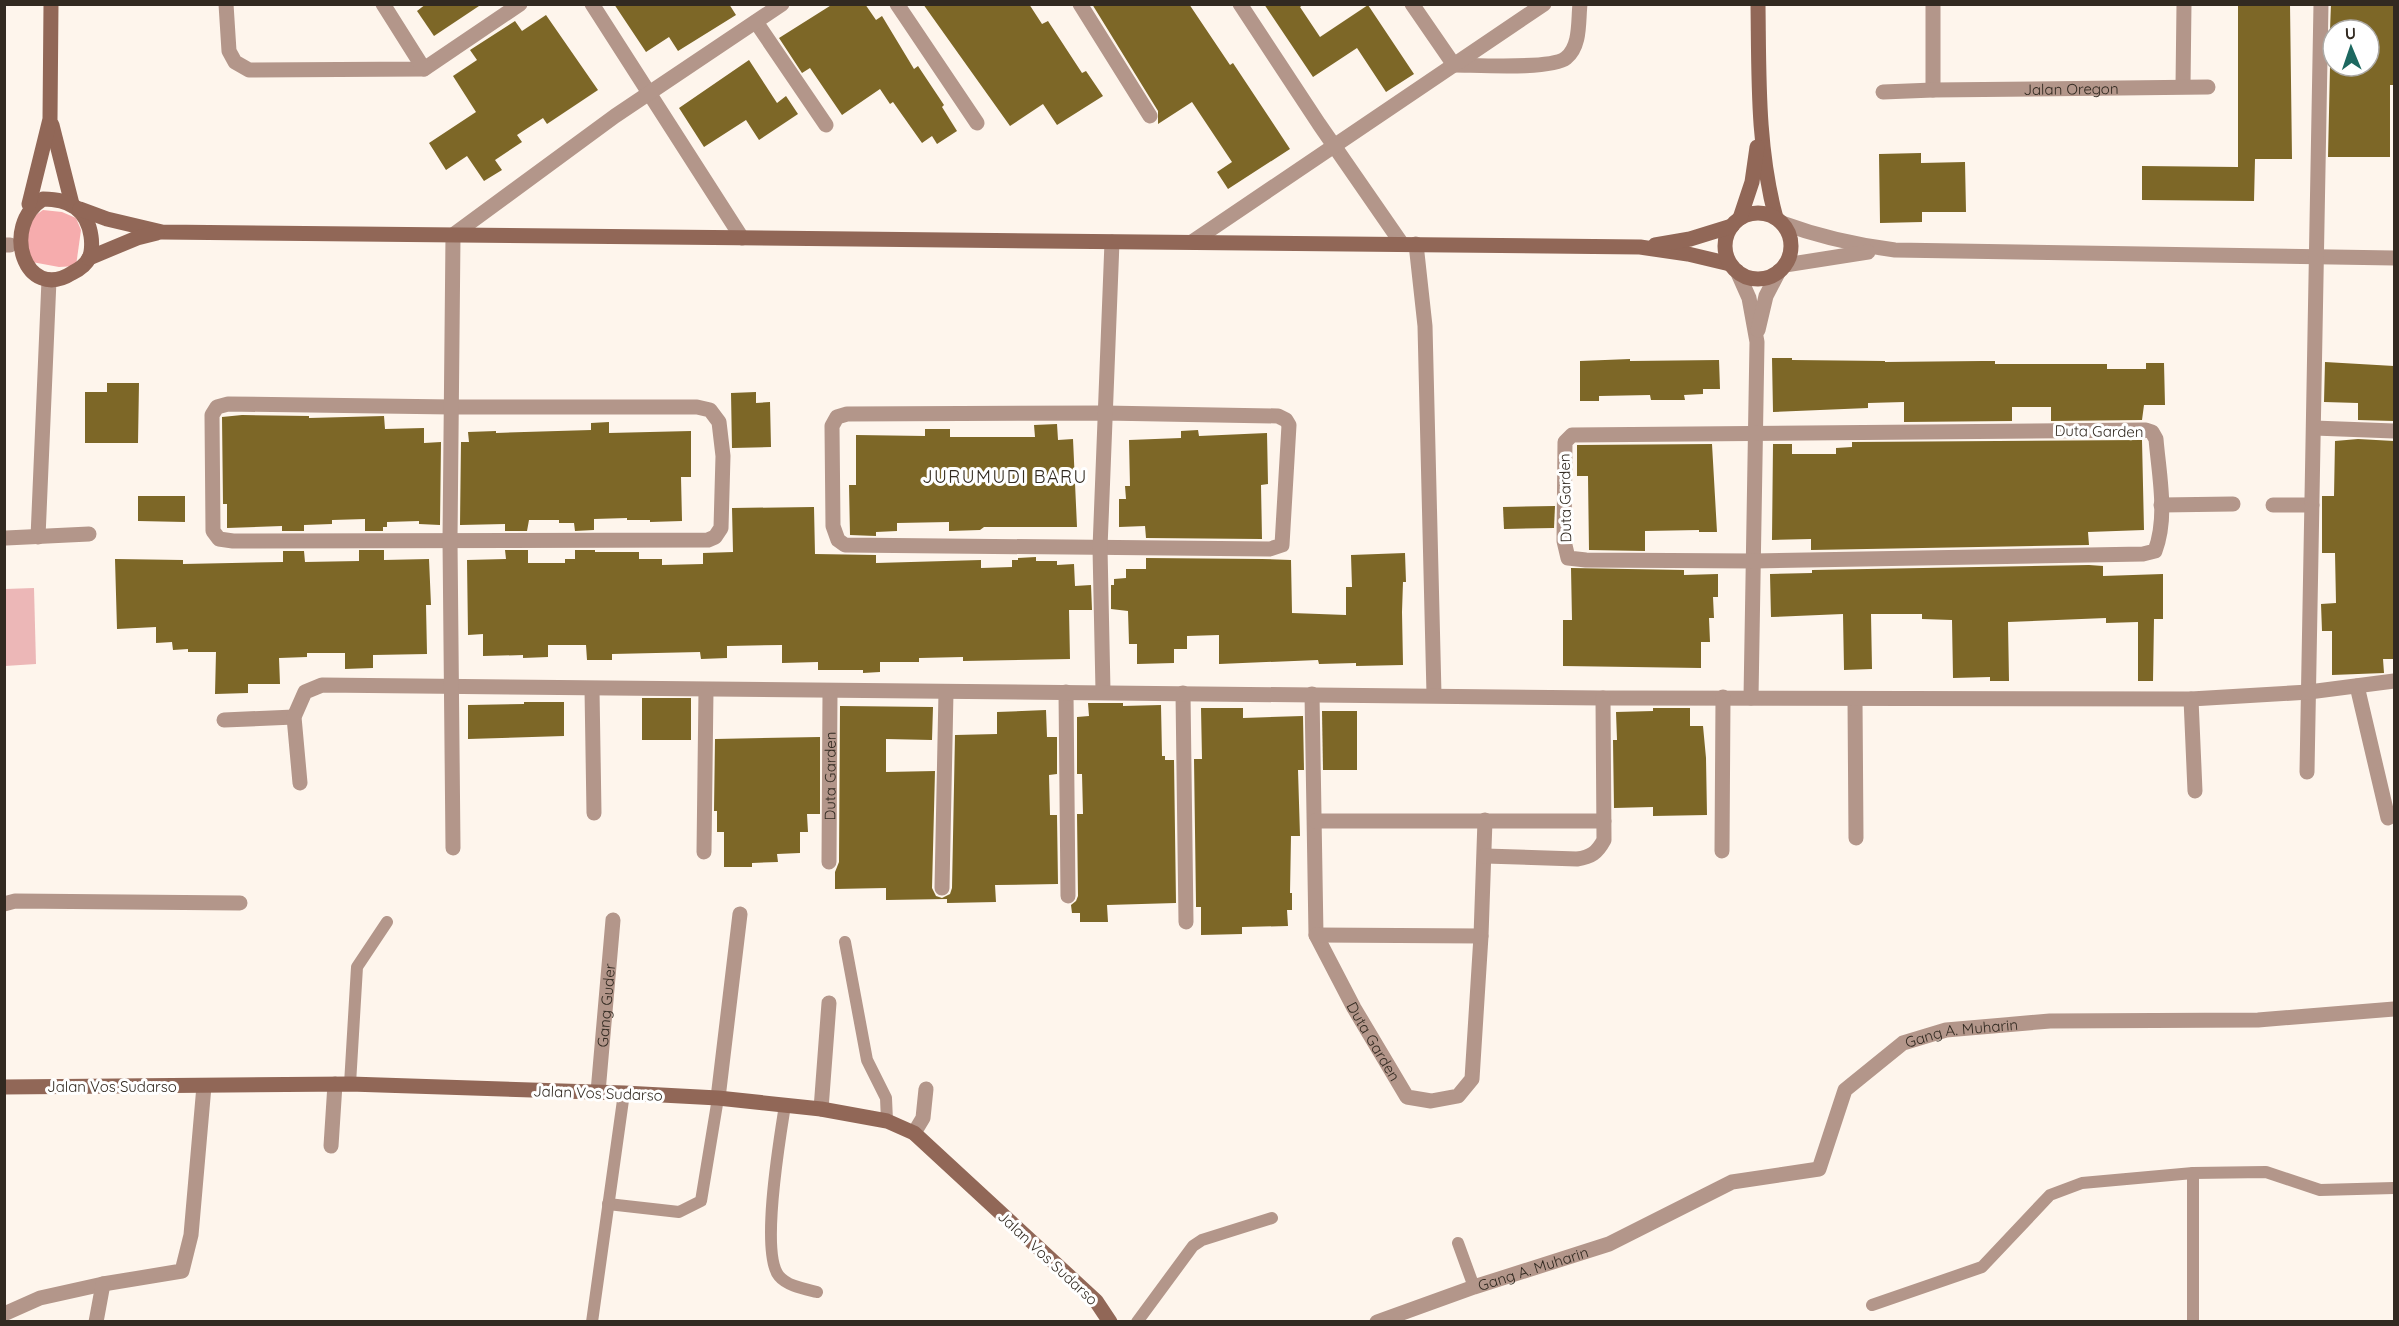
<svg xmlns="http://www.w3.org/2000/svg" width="2399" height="1326" viewBox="0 0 2399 1326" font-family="Quicksand,sans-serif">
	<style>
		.green { fill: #ecb7b7 }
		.forest { fill: #f6acad }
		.building { fill: #7d6727 }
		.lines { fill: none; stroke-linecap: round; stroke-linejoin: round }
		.lane { stroke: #b3968a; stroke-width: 12 }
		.street { stroke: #b3968a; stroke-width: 15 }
		.secondary { stroke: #916757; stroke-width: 15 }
		.labels { text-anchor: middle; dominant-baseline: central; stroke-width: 6; stroke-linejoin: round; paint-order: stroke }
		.street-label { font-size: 15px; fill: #322a21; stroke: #fff }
		.quarter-label { font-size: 18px; letter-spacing: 1.5px; fill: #322a21; stroke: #fff }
	</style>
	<rect width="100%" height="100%" fill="#fef5ec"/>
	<path class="green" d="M34,588l2,76 -31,2v-77z"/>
	<path class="forest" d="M43,210l19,2 14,6 5,12 -5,36 -17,1 -27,-5 -12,-17 6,-23z"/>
	<g class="building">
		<path d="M426,4h56l-48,32 -17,-25z"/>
		<path d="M614,4h115l7,11 -58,36 -9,-14 -23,15z"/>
		<path d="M833,4h32l11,16 6,-4 32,53 4,-3 26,39 -2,2 15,24 -20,13 -5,-8 -10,7 -29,-41 -3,2 -10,-15 -38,26 -32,-47 -8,5 -23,-35z"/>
		<path d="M923,4h106l13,20 6,-3 34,52 4,-2 17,25 -46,29 -14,-21 -33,22z"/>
		<path d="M1092,4h97l41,61 3,-2 57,86 -62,40 -11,-17 15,-10 -40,-60 -34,22v-13z"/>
		<path d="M1264,4h40l-4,3 20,30 48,-32 46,69 -28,18 -29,-44 -44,29z"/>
		<path d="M2238,4h52l2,155h-37l-1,42 -112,-1v-34l96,1z"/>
		<path d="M2331,4h63v81h-4v72h-62l2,-90h39v-37h-39z"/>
		<path d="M546,15l52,75 -51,34 -4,-6 -26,17 5,7 -27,18 7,10 -18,11 -17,-25 -21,14 -17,-27 47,-31 -23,-36 24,-16 -7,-10 45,-29 7,10z"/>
		<path d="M749,60l28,43 9,-7 12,18 -39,26 -13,-20 -42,27 -25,-39z"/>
		<path d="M1921,153v10l44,-1 1,50h-44v10l-42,1 -1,-69z"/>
		<path d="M1772,358h20v2l93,1v1l97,-1h13v3h112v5h39v-6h18l1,42h-21l-2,15 -91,1v-14h-39v14l-108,1v-20l-36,1v5l-95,4z"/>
		<path d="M1630,359v2l89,-1 1,29h-17v5l-19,1 1,5h-34l-1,-5 -51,1v5h-19v-40z"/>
		<path d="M2325,362l69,4v55l-36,-1v-17l-34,-1z"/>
		<path d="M107,383h32l-1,60h-53v-51h22z"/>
		<path d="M756,392v11l14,-1 1,45 -39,1 -1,-55z"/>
		<path d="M242,415l67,1v2l75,-2 1,13 39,-1v15l17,-1 -1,83 -21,-1v-3l-32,1v5h-4v4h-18v-12l-33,1v4l-28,1v6h-22v-5l-55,2v-24h-4l-1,-87z"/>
		<path d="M609,422v11l82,-2v46h-10l1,44 -32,1v-2h-23v-2l-33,1v11l-19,1 -1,-8h-15v-3h-30l-2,11h-22v-7l-45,1 1,-83h8l-1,-10 28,-1v2l95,-3v-7z"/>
		<path d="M1057,424l1,16 15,-1 4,88h-93l-4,3 -31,1v-9l-52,1v8l-21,1v4l-26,-1 -1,-50h7v-50l69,1v-7h25v8h85l-1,-12z"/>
		<path d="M1198,430l1,6 68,-3 1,51 -7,1 1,54 -116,-1 -1,-12 -26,1v-28h7l-1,-13h5l-1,-46 52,-2v-7z"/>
		<path d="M2358,439l36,2v218h-11l1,14 -52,2v-44h-10l-1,-27 15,-1 -1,-50h-13v-57h12l1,-55z"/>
		<path d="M2142,440l2,90 -56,2 1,13 -278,5v-11l-39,1 1,-96h19v10h44v-6l16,-1v-5z"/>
		<path d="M1712,444l5,88h-18v-2l-54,1v20l-56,-1 -1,-74h-11v-31z"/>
		<path d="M138,496h47v26l-47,-1z"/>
		<path d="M1555,506l-1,22 -50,1 -1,-22z"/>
		<path d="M814,507l1,47 61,1v8l105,-3v8l31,-1v-7h6v-2l18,-1v4h21v4l17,-1 1,22 16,-1 1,25h-23l1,49 -107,2v-4l-44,1v4h-39v10l-17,1v-3h-45v-8l-36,1v-18l-55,1v12l-26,1 -1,-7 -88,2v6h-25l-1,-15h-38v12l-25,1v-3l-40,1v-22l-15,1 -1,-75 39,-1 -1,-9h23v13h37v-4h10v-9h20v2h44v7h23v6l41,-1v-11l30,-1 -1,-44z"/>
		<path d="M359,550h25v10l45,-1 2,46h-5l1,49 -54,1v13l-28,1v-16h-38v4l-28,1 1,26h-32v9l-33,1 1,-42h-28v-3l-15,1 -1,-8 -16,1v-16l-39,2 -2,-70 68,1v4l100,-2v-11h21l1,11 54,-1z"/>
		<path d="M1405,553l1,29h-3l-1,30 1,53 -47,1v-3l-37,1 -1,-4 -99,4v-29l-32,1v13h-13v14l-37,1v-20h-8l-1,-33 -17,-2v-24h3v-6l12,-1v-9h20v-11l116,1 29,1 1,53 54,2v-28h6l-1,-32z"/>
		<path d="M2089,565l14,1v10l60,-2v45h-9l-1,62h-15v-59l-32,1v-5l-98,4 1,59h-19v-4l-37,1 -1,-58 -30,-1v-5h-51l1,55 -28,1 -1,-56 -72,3 -1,-43 42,-1v-3z"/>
		<path d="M1571,568l113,2v5l34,-1v23h-5l1,21h-5l1,24h-9v26l-138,-2v-46h9z"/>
		<rect x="642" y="698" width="49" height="42"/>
		<path d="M524,702h40v34l-96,3v-34l56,-1z"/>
		<path d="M1088,703h35v3l38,-1 1,51h3v4h9l2,143 -69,2 1,17h-28v-9h-8l-1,-8 5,-4 2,-5 -1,-82h6l-1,-40h-5v-57l12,-1z"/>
		<path d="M840,706l93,1 -1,33 -46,-1v33l49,-1 -3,117 4,8 6,2 8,-4 2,-6 3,-153 42,-1v-22l49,-2 1,27h10v37l-8,1 1,40h7l1,69 -63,1 1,17 -49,1v-4l-61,1v-12l-51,1v-17l4,-10z"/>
		<path d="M1201,708h42v10l60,-2 1,54h-6l2,66h-9l-1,57h2v17h-5l1,16 -46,1v7l-41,1v-28h-5v-4l-2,-144h8z"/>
		<path d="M1653,708h37v18h13l3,32 1,57 -54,1v-9l-39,1 -1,-68h4l-1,-28 37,-1z"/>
		<path d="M1322,711h35v59h-34z"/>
		<path d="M820,737v77h-13l1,18h-8v21l-23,1 1,8 -26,1v4h-28v-35h-7v-21h-3l1,-72z"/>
	</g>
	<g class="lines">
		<g class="lane">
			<path d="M845,942l22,118 19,38 1,23"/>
			<path d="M350,1084l7,-117 30,-45"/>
			<path d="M785,1105c-5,32 -25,148 -6,171 8,10 26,13 38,16"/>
			<path d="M2193,1173v149"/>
			<path d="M608,1204l71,8 22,-11 17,-103"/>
			<path d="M1458,1243l16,44"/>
			<path d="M1872,1305l110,-38 68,-72 32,-12 111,-10 73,-1 54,18 74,-2"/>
			<path d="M592,1322l32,-229"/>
			<path d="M1137,1322l56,-76 9,-6 70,-22"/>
		</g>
		<g class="street">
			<path d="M226,4l3,47 6,11 14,8 175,-1 96,-65"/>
			<path d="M383,4l41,65"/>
			<path d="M592,4l150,234"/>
			<path d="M897,4l80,119"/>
			<path d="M1080,4l70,112"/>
			<path d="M1240,4l79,120 83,120"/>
			<path d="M1412,4l42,61c22,0 97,5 112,-7 15,-12 12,-37 14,-54"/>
			<path d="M756,22l70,103"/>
			<path d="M2183,86l1,-82"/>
			<path d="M1933,90v-86"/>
			<path id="s1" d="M1883,92l50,-2 275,-3"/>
			<path d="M1782,223c38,14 74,22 113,27l499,8"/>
			<path d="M1192,242l352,-238"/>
			<path d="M1416,244l9,82 9,368"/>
			<path d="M4,245h6"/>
			<path d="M1785,265l83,-13"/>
			<path d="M1737,271l12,27 8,44 -6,356"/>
			<path d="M1758,330l8,-34 13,-25"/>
			<path d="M228,404l224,3h245l13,3 9,12 4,34 -2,72 -6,9 -7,3 -475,1 -14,-2 -6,-8 -1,-116 5,-8z"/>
			<path d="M1104,413l174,3 8,4 3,5 -7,120 -12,4 -425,-4 -7,-5 -5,-14 -1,-100 5,-9 10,-3z"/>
			<path d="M2314,428l80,3"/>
			<path d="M2146,430l6,2 4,7c3,36 12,78 -1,112l-12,3 -389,7 -168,-1 -18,-2 -4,-17 1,-99 7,-7z"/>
			<path d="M2161,505l72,-1"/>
			<path d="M2273,505h39"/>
			<path d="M38,537l11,-257"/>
			<path d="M6,538l83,-4"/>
			<path d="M2357,686l31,132"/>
			<path d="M592,689l2,124"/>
			<path d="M1103,691l-3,-143 12,-306"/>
			<path d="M1066,692l2,204"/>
			<path d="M1183,693l3,229"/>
			<path id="s2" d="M1312,694l4,241 38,73 53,89 24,4 27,-5 14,-17 9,-143 4,-116"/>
			<path d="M1855,699l1,139"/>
			<path d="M2191,699l4,92"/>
			<path d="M224,720l70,-3"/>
			<path d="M2307,772l14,-768"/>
			<path d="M300,783l-6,-66 11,-25 17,-7 1281,13 588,1 118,-7 85,-11"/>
			<path d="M1315,821h289"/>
			<path d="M453,848l-3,-308 3,-305 162,-119 167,-112"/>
			<path d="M1722,851l1,-154"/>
			<path d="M704,852l2,-162"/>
			<path d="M1485,856l92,3c14,-2 20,-6 27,-19l-1,-142"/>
			<path id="s3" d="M829,862l1,-170"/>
			<path d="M942,888l4,-196"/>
			<path d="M4,904l11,-3 225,2"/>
			<path d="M1316,935l165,1"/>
			<path id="s4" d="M598,1092l15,-172"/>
			<path d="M718,1098l22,-184"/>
			<path d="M821,1109l8,-106"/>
			<path d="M914,1133l9,-15 3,-29"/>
			<path d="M331,1146l4,-62"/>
			<path d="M4,1314l36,-16 63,-14 79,-13 9,-36 13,-149"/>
			<path d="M96,1322l7,-38"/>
			<path id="s5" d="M1377,1322l97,-35 135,-43 123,-62 87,-13 26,-79 58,-47 43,-13 104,-9 208,-1 136,-11"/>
		</g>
		<g class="secondary">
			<path d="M1758,4c1,72 -1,144 18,214"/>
			<path d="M52,125l20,79"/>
			<path d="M43,199c26,0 44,10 48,37 1,6 1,17 -2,22 -3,7 -11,12 -17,15 -47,30 -72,-47 -29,-74z"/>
			<path d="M29,204l21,-85 1,-115"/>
			<path d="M80,209l27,10 55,13 1478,15 48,7 42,10"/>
			<circle cx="1758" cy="246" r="33"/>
			<path d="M1740,218l12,-36 5,-35"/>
			<path d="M1655,245l35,-6 42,-13"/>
			<path d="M89,258l48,-20 20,-5"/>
			<path d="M4,1087l346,-3 274,9 94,5 103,11 66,12 27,12 182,168 14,21"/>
		</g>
	</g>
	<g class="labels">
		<g class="street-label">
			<text stroke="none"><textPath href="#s1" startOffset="188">Jalan Oregon</textPath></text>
			<text transform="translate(2099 431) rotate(1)">Duta Garden</text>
			<text transform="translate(1565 498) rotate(-91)">Duta Garden</text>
			<text stroke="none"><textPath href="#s3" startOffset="86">Duta Garden</textPath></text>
			<text stroke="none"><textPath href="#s4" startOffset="87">Gang Guder</textPath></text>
			<text stroke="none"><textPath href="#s5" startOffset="688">Gang A. Muharin</textPath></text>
			<text stroke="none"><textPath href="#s2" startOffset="362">Duta Garden</textPath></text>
			<text x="112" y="1086">Jalan Vos Sudarso</text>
			<text transform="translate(598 1093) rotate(2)">Jalan Vos Sudarso</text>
			<text transform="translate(1048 1258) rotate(43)">Jalan Vos Sudarso</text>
			<text stroke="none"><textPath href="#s5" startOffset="165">Gang A. Muharin</textPath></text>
		</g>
		<g class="quarter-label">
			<text x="1005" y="476">JURUMUDI BARU</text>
		</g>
	</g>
	<rect width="2399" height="1326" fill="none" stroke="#322a21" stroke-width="12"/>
	<g transform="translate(2351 48) rotate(358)"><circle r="28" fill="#ffffff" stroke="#adaaa6" stroke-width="1.5"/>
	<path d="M0-4.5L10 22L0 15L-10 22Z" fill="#1d6860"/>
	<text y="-9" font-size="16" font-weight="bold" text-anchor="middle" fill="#322a21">U</text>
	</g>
</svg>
